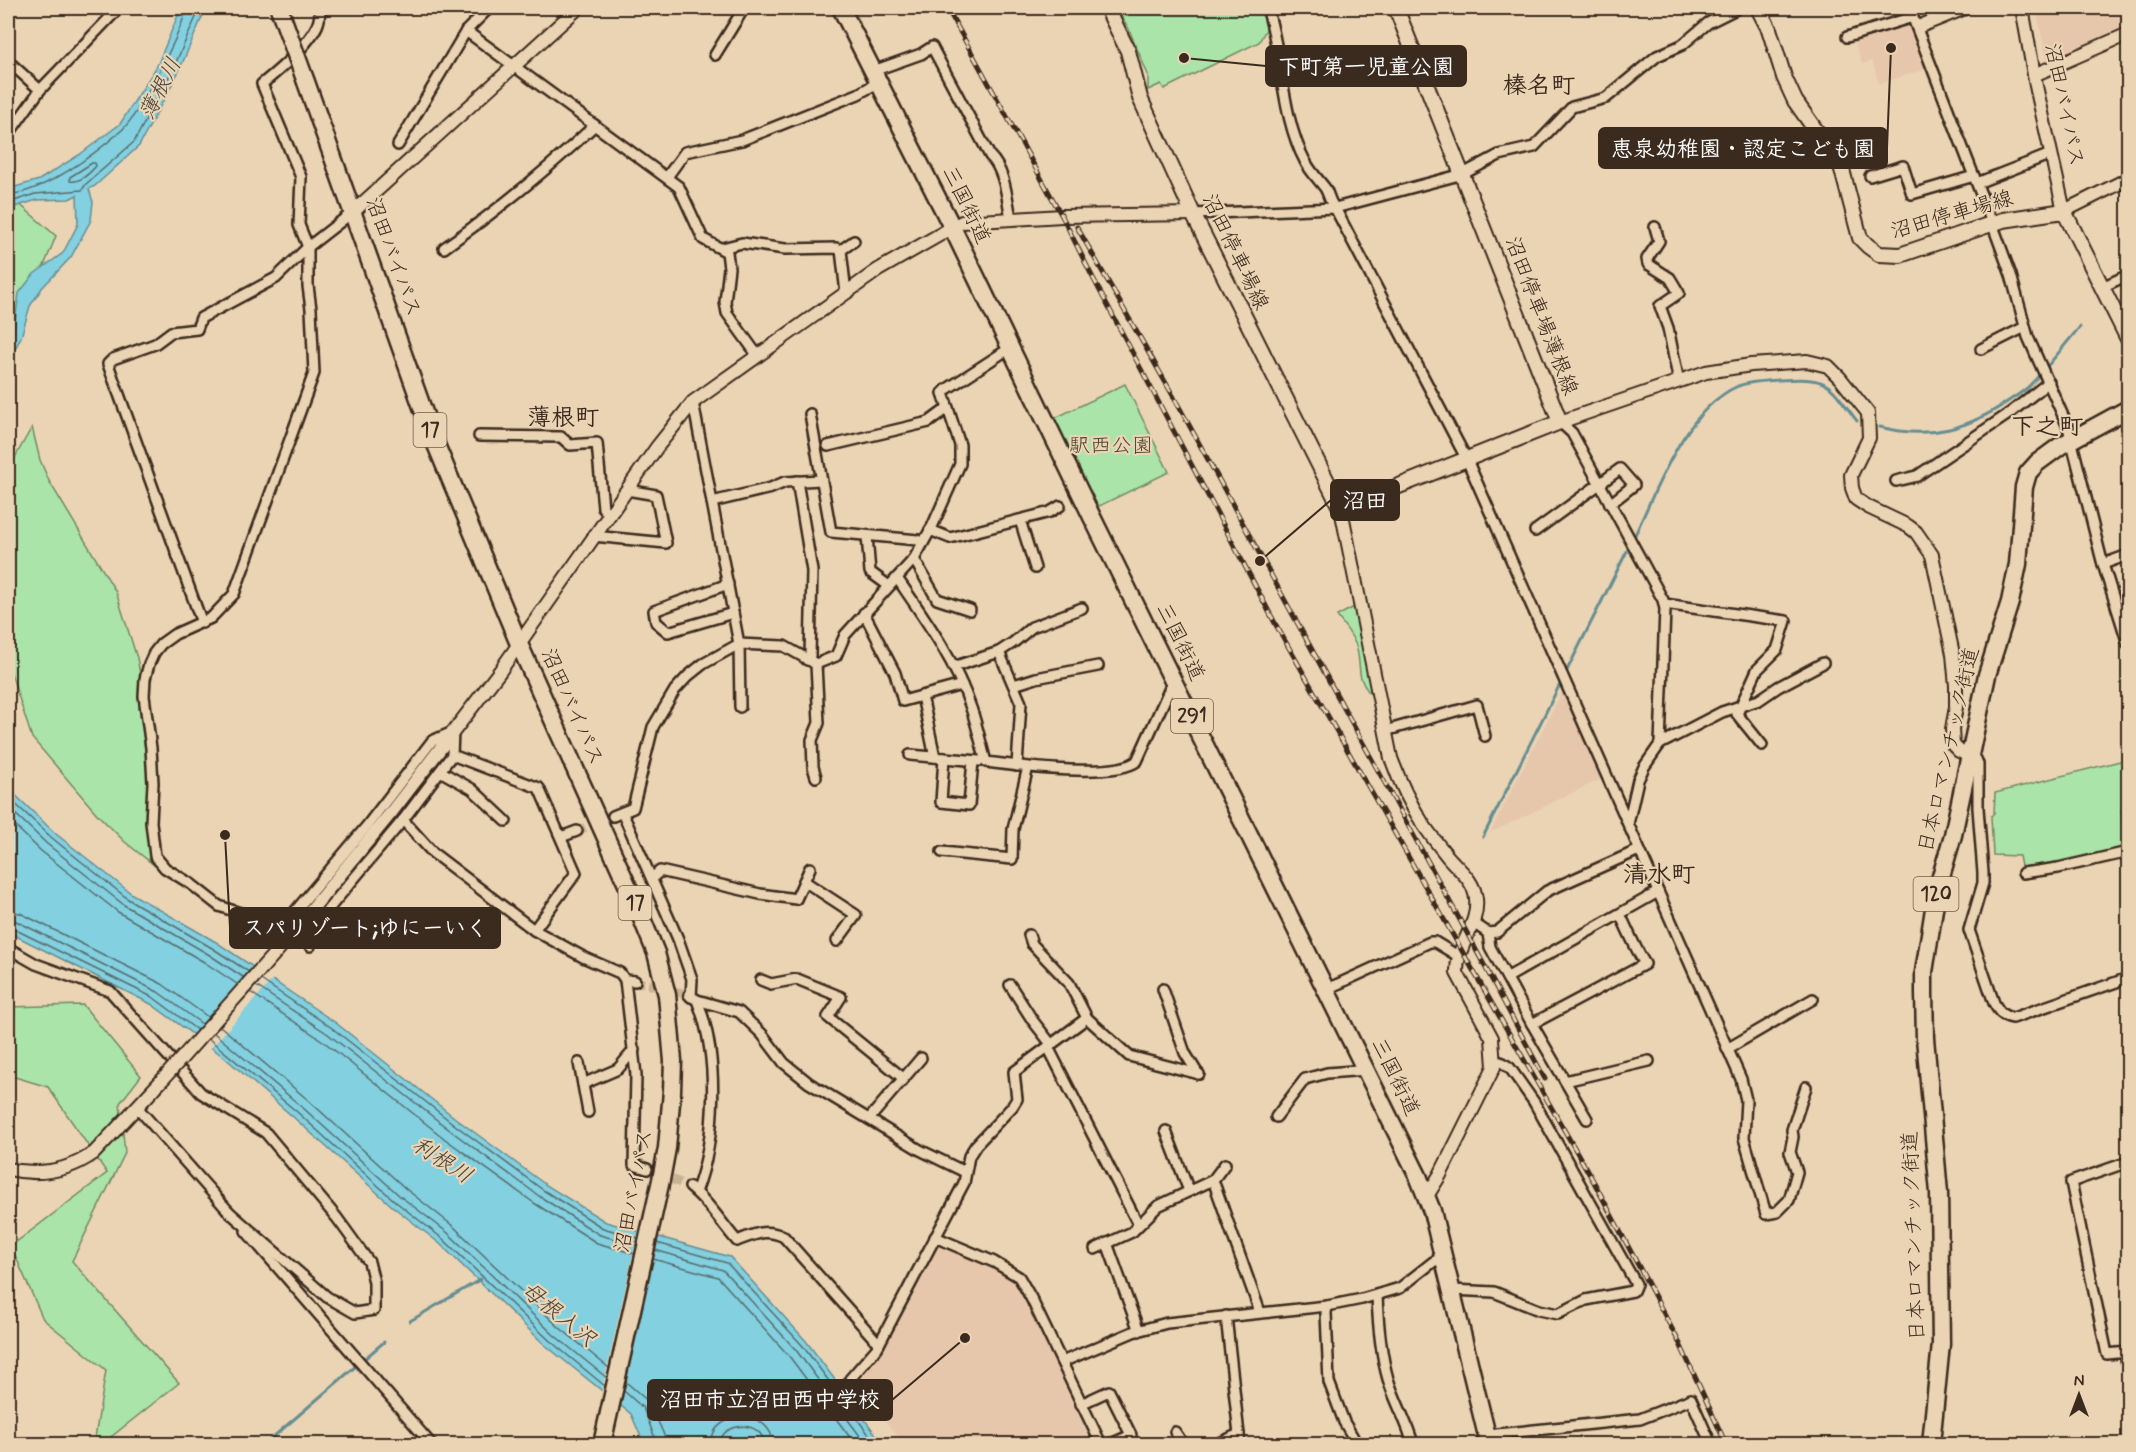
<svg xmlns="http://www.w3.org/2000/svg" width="2136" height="1452" viewBox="0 0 2136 1452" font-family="Mynerve,'Klee One',sans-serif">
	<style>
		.built { fill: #e6c7ab }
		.green { fill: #aae4a9; stroke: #728764; stroke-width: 1.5 }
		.water { fill: #82d0e0; stroke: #668e92; stroke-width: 1.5 }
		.pier { fill: #ebd4b4 }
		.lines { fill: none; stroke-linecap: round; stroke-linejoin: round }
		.shore { stroke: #576c6c; stroke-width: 1.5 }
		.stream { stroke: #668e92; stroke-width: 3 }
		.minor-tunnel { stroke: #c8b296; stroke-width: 9; stroke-dasharray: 9 4.5; stroke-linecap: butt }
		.minor-casing { stroke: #3b2a1e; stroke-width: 14 }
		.tertiary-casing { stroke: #3b2a1e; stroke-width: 16 }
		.secondary-casing { stroke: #3b2a1e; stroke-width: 18 }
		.trunk-casing { stroke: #3b2a1e; stroke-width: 21 }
		.minor { stroke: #ebd4b4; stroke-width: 9 }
		.tertiary { stroke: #ebd4b4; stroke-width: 12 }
		.secondary { stroke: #ebd4b4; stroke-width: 14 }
		.trunk { stroke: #ebd4b4; stroke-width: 16 }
		.rail-casing { stroke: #3b2a1e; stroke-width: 5 }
		.rail { stroke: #ebd4b4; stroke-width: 3; stroke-dasharray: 9; stroke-linecap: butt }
		.tertiary-bridge-casing { stroke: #3b2a1e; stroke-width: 16; stroke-linecap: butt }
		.trunk-bridge-casing { stroke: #3b2a1e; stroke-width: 21; stroke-linecap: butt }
		.tertiary-bridge { stroke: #ebd4b4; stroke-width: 12 }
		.trunk-bridge { stroke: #ebd4b4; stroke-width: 16 }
		.labels { text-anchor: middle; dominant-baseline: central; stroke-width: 4.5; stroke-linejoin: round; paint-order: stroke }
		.shield { fill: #ebd4b4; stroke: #705d4b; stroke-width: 1.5 }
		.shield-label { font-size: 20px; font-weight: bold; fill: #3b2a1e }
		.street-label { font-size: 21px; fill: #3b2a1e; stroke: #ebd4b4 }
		.park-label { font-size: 21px; fill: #4c4633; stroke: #ebd4b4 }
		.water-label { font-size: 22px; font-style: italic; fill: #46433b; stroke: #ebd4b4 }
		.quarter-label { font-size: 24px; font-weight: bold; fill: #3b2a1e; stroke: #ebd4b4 }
		.leader { fill: none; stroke: #3b2a1e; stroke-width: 2 }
		.callout-dot { fill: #3b2a1e; stroke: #ebd4b4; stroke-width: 2 }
		.callout { fill: #3b2a1e; stroke: #3b2a1e; stroke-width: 2 }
		.callout-label { font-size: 22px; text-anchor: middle; font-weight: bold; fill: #fff }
	</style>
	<rect width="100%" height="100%" fill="#ebd4b4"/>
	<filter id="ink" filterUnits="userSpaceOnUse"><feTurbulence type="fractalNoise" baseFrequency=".0167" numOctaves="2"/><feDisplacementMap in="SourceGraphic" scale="12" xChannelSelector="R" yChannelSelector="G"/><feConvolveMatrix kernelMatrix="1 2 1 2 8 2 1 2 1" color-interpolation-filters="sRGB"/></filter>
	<g filter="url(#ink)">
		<g class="built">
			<path d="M2036,8h92v18l-78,35 -4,-5z"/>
			<path d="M1913,17l19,50 -53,17 -7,-23 -10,3 -10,-28z"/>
			<path d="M1564,688l39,90 -113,55z"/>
			<path d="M939,1242l59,25 15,10 14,22 69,145h-192l-51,-64 81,-136z"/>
		</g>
		<g class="green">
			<path d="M1116,8h147l6,16 -10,18 -95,47 -3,-5 -13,6v-15l-20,-48z"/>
			<path d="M8,194l48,42 -48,119z"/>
			<path d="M1125,384l44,88 -72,35 -44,-88z"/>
			<path d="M32,427l8,33 9,21 67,111 21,66 4,20 9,97 -1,46 5,44 -29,-23 -28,-28 -65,-76 -24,-74v-194z"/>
			<path d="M1358,605l15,92c-18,-20 -11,-25 -16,-48 -3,-13 -13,-23 -20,-33z"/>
			<path d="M2128,759v50l-7,2 7,39 -106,21 -3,-15 -26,-1 -2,-39 3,-3 1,-20z"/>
			<path d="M83,1005l58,71 -21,27 5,50 -53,108 107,122 -77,61h-8l12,-74 -63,-51 -32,-73 96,-73 -59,-86 -40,-12v-68z"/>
		</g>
		<g class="water">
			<path d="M181,8h25l-27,63 -40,75 -44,40 -6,3 4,13 -2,18 -20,37 -29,31 -12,18 -9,31 -13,26v-15l5,-11 6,-44 15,-19 29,-21 15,-29 -1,-29 -8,4 -32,1 -29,9v-20l31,-9 40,-25 41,-31 37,-58z"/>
			<path d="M8,788l48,46 76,60 84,48 120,81 123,98 87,64 60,37 124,35 76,84 77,103h-128l-7,-4 -33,4h-71l-13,-30 -86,-69 -106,-102 -47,-37 -100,-90 -68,-59 -73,-53 -143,-72z"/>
		</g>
		<g class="pier">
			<path d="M255,965l19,13 -65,72 -18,-13z"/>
			<path d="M639,1228l17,5 -40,173 -15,-12z"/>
		</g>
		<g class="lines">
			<g class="shore">
				<path d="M92,163h3l1,3c-7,8 -16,17 -26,15v-4z"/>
				<path d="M8,195c38,-4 86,-40 114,-65 17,-16 61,-100 64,-122"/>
				<path d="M8,203l27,-9 47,-4 4,-6 48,-42 39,-73 27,-61"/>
				<path d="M8,797l44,41 76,61 84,49 37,24"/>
				<path d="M8,807l39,37 77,61 84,49 35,23"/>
				<path d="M8,819l33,32 77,61 86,50 33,22"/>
				<path d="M8,911l12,2 142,71 46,33"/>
				<path d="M8,920l8,1 142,71 44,32"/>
				<path d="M8,927l4,1 142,70 43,32"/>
				<path d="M261,980l71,48 123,97 88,65 60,38 35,10"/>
				<path d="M256,986l72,48 123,97 88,65 61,39 36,10"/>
				<path d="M250,992l73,49 122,98 89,64 63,40 38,11"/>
				<path d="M220,1026l87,73 99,90 47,37 107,102 49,40"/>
				<path d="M214,1033l87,73 99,90 48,37 106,102 53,43"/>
				<path d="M209,1039l87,72 100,91 47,37 106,101 56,46"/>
				<path d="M657,1243l70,20 75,82 74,99"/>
				<path d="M655,1250l68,20 73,80 70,94"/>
				<path d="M653,1259l65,18 71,79 66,88"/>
				<path d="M626,1382l24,21 14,32 1,9"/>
				<path d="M624,1391l19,17 12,30 1,6"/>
				<path d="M711,1444c1,-35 61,-36 62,0"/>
				<path d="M720,1444c1,-23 43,-24 44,0"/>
			</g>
			<g class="stream">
				<path d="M1880,427c49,13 89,2 130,-27 8,-5 16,-10 22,-17 17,-17 32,-38 48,-56"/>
				<path d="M1633,539c24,-50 51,-129 105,-153 13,-5 27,-5 41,-6 52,-3 48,2 78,41"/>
				<path d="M1483,837l147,-292"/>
				<path d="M410,1321l71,-42"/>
				<path d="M265,1444l119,-102"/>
			</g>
			<g class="minor-tunnel">
				<path d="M577,831l36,-15"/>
				<path d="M635,981l54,14"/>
				<path d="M647,1169l43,18"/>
			</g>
			<defs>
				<g id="minor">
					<path d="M320,8c0,6 0,12 -3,18 -9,19 -39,45 -55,58l39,93 -2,48 9,22v39l3,23 3,64 -80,221 -23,24 -36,16 -14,10 -7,9 -5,11 -4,15 -1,17 7,52 2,35 -2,39 4,34 10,12 26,16 28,22 24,8 42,3 7,-2 74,-88 66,-86 21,-9 -1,23 -49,65 30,33 101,77 49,27 37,16 5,7 10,1"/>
					<path d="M1267,8c16,48 14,108 38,153 5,10 13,18 20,27 4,6 4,14 10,20l132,252 274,619 5,21 -2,38 22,76 11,-2 12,-12 8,-28 -7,-20 3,-15 -1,-7 14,-43"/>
					<path d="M1909,8l83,215 19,52 17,62 40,90 34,134 26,83"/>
					<path d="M466,31l213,156 24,52 24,13 2,16 -4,34 2,11 31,43"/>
					<path d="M1847,37l66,-20"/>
					<path d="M715,55l29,-47"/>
					<path d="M8,61l32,29"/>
					<path d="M873,71l48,-17 11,-7 58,109c15,14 17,43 21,62"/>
					<path d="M8,135l32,-45 79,-82"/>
					<path d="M398,145l68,-114 23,-23"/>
					<path d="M1870,176l33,-10 9,28 62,-18"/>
					<path d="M667,177l18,-25 57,-12 116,-46 21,-12"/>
					<path d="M1977,183l74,-29"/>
					<path d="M1193,214l142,-6 128,-34 36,-19 35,-8 38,-40 34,-9 51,-42 25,-11 26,-22 28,-14 -1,-1"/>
					<path d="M1655,227l4,14 -12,18 1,5 22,14 9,15 -19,13 8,22 11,54"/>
					<path d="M444,248c53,-37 104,-79 151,-123"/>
					<path d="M722,248l20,-5 43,6 51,-1 5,2"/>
					<path d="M2102,287l26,-12"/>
					<path d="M846,293l-5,-43 13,-9"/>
					<path d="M1981,349l44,-22"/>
					<path d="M810,414l21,118 87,8 5,3"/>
					<path d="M1560,422l12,11 91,167 2,9 -5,135 -16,23 -6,13 -10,44"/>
					<path d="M479,436l82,1 9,8 27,-2 6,65 6,6"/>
					<path d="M828,446l101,-24 19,-14"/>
					<path d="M797,481l15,90 -2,85 -3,4"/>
					<path d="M1896,481l21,-5 93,-63 39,-31"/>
					<path d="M712,502l59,-14 14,-6 36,-2"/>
					<path d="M1020,520l15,48"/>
					<path d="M930,530l20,8 100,-26 10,-6"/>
					<path d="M1535,531l85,-62 14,16 -24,19"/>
					<path d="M593,536l73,7 -10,-48 -29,-5"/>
					<path d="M867,536l3,36 19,14"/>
					<path d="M914,559l23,40 33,11"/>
					<path d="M2103,564l25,-9"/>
					<path d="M897,578c28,41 58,82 74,130 6,17 10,36 15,54 31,4 128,17 151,-1l33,-73 5,-5"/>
					<path d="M728,584l-74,27 2,11 12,10 65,-19"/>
					<path d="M1664,604l122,17 -9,29 -20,20 -20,44 25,31"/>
					<path d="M864,613l31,60 8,28 59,-16"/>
					<path d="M202,623l-94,-259 5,-5 42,-15 16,-12 26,-3 4,-11 75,-40 32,-31 45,-35"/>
					<path d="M999,652l22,51 -4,63"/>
					<path d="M816,664l3,59 -7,17 1,27 3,10"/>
					<path d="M953,667l46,-15 15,-10 18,-15 50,-19"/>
					<path d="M1014,685l22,-7 62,-12"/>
					<path d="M922,696l13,61"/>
					<path d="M740,707l-1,-63 45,2 32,18 20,-8 9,-21 69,-76 18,-32 28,-63v-19l-17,-52 4,-4 63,-41"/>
					<path d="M1385,731l92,-26 8,31"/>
					<path d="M1660,744l62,-32 37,-12 19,-13 45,-24"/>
					<path d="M452,755l87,33 37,85 -42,57"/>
					<path d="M910,755l69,6"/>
					<path d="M1970,756l6,3 2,5v44l5,65v10l-14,47 25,73c5,9 8,13 19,15l115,-40"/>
					<path d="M944,758l-3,44 28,3 4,-44"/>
					<path d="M440,771l32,18 34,32"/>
					<path d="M623,814l55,125 14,40 -1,18"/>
					<path d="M613,816l20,-8 20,-81 22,-37 13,-14 15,-12 36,-20 -46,-242"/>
					<path d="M561,837l16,-6"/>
					<path d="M942,852l70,7 1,-30 15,-62"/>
					<path d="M2023,873l35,-5 70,-16"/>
					<path d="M652,878l8,-7 100,23 36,5 14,-31"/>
					<path d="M804,881l52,34 -19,26"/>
					<path d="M1472,922l16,11 2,14 42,77 55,95"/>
					<path d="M1488,933l9,-1 50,-41 92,-41"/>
					<path d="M1029,935l3,9 37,39 18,35"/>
					<path d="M310,946v-15l93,-111"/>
					<path d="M8,948l28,16 74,27 91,102 65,40 71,85 32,44 5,20v28l-19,3 -28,-16 -99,-86"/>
					<path d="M1508,977l150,-85"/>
					<path d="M625,980l11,95 -2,90 13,4"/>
					<path d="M761,980l10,4 26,-5 44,18 -13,20 75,61"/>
					<path d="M1010,985l23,36 18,23"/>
					<path d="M1163,989l22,64 13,21"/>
					<path d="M1327,989l103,-47h5l23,14"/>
					<path d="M689,995l8,5 42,12 23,22 22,29 25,20 111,67 45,22"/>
					<path d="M1532,1024l113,-60c-10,-16 -17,-33 -25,-50"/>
					<path d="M1048,1047l90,177"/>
					<path d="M1727,1049l86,-50"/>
					<path d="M579,1063l9,49"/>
					<path d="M1565,1081l84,-20"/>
					<path d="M583,1084l35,-15 16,-19"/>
					<path d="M137,1107l94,107"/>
					<path d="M1276,1117l29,-38 22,-6 39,-3"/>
					<path d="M869,1119l52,-61"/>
					<path d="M1166,1131l23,60"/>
					<path d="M2128,1162l-57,20 36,172 21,-2"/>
					<path d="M1213,1180l47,132"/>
					<path d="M690,1187c20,16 31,36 47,54 18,-7 29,-13 47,-4l95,107"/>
					<path d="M696,1192c21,-54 23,-138 1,-192"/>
					<path d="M246,1231l185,213"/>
					<path d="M935,1237l59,25 25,15 12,21 70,146"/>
					<path d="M1107,1243l32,88"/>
					<path d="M1095,1249l37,-17 26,-26 55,-26 12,-16"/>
					<path d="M1451,1290l43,2 45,18 19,4 28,-14 47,-9 3,-7 -102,-182 -24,-34 -7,-5 -9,-3"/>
					<path d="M1377,1295c1,29 3,56 11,84 7,23 19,42 25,65"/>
					<path d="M1327,1306l-1,7 3,69 15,40 13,22"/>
					<path d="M1226,1316l14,128"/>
					<path d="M2125,1353l3,17"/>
					<path d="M1062,1362l71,-30 34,-9 160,-17 35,-7 38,-11 33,-26 10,-5"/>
					<path d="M850,1379l27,-31 87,-165 5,-27 7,-11 36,-38 5,-8 -3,-27 73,-54 42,38 70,18"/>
					<path d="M1081,1404l28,-13 22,44 -20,9"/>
					<path d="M1175,1432l8,12"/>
					<path d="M1487,1435l153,-16 51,-20 20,45"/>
					<path d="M1217,1444l22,-10"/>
				</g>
				<g id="tertiary">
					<path d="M2022,8l14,78 28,125 64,-32"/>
					<path d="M1918,27l47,-19"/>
					<path d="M2034,75l94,-41"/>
					<path d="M353,212l225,-204"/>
					<path d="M1560,422l146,-50 45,-7 56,-4 21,5 12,12 28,35 1,25 -18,37 1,13 4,11 12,8 40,19 8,6 16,23 21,99 3,32v21l-4,22 1,16 6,6 11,5"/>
					<path d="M1341,509l50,249c8,22 19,46 32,66 8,12 17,23 25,33 11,13 26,23 28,42 3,27 -20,46 -19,74l35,65 2,29 -54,108 -13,21"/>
					<path d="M284,943l106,-129 110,-143 157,-224 36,-45 185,-132 84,-48 100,-6 131,-2"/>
					<path d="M8,1169c31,7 59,3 86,-16l70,-75"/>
				</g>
				<g id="secondary">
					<path d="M1107,8l21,43 12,47 53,116 148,295 219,-87 -164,-414"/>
					<path d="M1758,8l11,21 15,48 11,24 46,65 19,72 8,8 11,8 21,1 103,-35 61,-9 64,128"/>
				</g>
				<g id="trunk">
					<path d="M841,8l111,219 140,290 326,659 14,35 57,233"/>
					<path d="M306,82l126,353 87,209 119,265 18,44 11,42 6,66 -1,30 -5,57 -6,32 -59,264"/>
					<path d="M1931,1444l10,-100 -2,-151 -14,-155 -1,-45v-21l13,-82 16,-55 34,-160 23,-73 8,-38 6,-77 4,-14 9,-10 23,-17 68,-37"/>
				</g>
			</defs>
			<use href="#minor" class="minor-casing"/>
			<use href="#tertiary" class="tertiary-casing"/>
			<use href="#secondary" class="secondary-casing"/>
			<use href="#trunk" class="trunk-casing"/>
			<use href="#minor" class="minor"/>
			<use href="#tertiary" class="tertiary"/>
			<use href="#secondary" class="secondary"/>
			<use href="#trunk" class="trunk"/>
			<defs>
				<g id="rail">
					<path d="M947,8l115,208 29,58 185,351 319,559 85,160 46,100"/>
					<path d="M1077,227l94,165 296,541 78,146"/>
				</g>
			</defs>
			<use href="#rail" class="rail-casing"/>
			<use href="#rail" class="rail"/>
			<defs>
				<path id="tertiary-bridge" d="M164,1078l120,-135"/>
				<path id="trunk-bridge" d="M279,8l27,74"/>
			</defs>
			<use href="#tertiary-bridge" class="tertiary-bridge-casing"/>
			<use href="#trunk-bridge" class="trunk-bridge-casing"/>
			<use href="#tertiary-bridge" class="tertiary-bridge"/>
			<use href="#trunk-bridge" class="trunk-bridge"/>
		</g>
	</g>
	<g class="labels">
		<g class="shield">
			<rect x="413.5" y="413" width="33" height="34" rx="4.5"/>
			<rect x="1171" y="699" width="42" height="34" rx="4.5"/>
			<rect x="1913.5" y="877" width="45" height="34" rx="4.5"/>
			<rect x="618.5" y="886" width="33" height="34" rx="4.5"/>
		</g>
		<g class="shield-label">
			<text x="430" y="430">17</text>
			<text x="1192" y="716">291</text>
			<text x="1936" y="894">120</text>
			<text x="635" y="903">17</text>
		</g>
		<g class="street-label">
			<text transform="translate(2064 105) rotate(78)">沼田バイパス</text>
			<text transform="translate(966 205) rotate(64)">三国街道</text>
			<text transform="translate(1952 215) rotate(-16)">沼田停車場線</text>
			<text transform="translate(1235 252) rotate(64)">沼田停車場線</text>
			<text transform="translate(393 257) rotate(70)">沼田バイパス</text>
			<text transform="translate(1541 316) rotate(69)">沼田停車場薄根線</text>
			<text transform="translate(1180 642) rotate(64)">三国街道</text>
			<text transform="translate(572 707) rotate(66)">沼田バイパス</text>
			<text transform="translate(1949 750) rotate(-77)">日本ロマンチック街道</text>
			<text transform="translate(1395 1077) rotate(64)">三国街道</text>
			<text transform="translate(634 1191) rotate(-79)">沼田バイパス</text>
			<text transform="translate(1914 1236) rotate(-92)">日本ロマンチック街道</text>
		</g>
		<g class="park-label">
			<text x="1111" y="446">駅西公園</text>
		</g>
		<g class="water-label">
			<text transform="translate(161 89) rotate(-63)">薄根川</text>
			<text transform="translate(442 1161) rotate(33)">利根川</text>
			<text transform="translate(558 1315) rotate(39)">母根入沢</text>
		</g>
		<g class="quarter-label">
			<text x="1539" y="86">榛名町</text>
			<text x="563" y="418">薄根町</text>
			<text x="2047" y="427">下之町</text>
			<text x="1659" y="875">清水町</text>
		</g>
	</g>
	<path class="leader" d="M1184 58L1266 66M1891 48L1887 148M1260 561L1331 500M225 835L230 928M965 1338L892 1400"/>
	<g class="callout-dot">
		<circle cx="1184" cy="58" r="6"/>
		<circle cx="1891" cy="48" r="6"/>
		<circle cx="1260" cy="561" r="6"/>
		<circle cx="225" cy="835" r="6"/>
		<circle cx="965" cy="1338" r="6"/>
	</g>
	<g class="callout">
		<rect x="1266" y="46" width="200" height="40" rx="6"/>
		<rect x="1599" y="128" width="288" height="40" rx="6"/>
		<rect x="1331" y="480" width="68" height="40" rx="6"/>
		<rect x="230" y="908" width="270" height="40" rx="6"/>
		<rect x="648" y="1380" width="244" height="40" rx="6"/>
	</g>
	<g class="callout-label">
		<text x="1366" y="74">下町第一児童公園</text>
		<text x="1743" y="156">恵泉幼稚園・認定こども園</text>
		<text x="1365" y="508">沼田</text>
		<text x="365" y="935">スパリゾート;ゆにーいく</text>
		<text x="770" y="1407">沼田市立沼田西中学校</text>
	</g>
	<rect width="2136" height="1452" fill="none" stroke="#ebd4b4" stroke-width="30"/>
	<rect x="15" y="15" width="2106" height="1422" fill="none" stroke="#3b2a1e" stroke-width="2" filter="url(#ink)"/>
	<g transform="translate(2079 1395)" stroke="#ebd4b4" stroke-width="4.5" paint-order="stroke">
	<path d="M0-4.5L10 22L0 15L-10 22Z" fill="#3b2a1e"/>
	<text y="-9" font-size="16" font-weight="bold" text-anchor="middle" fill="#3b2a1e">N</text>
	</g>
</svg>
